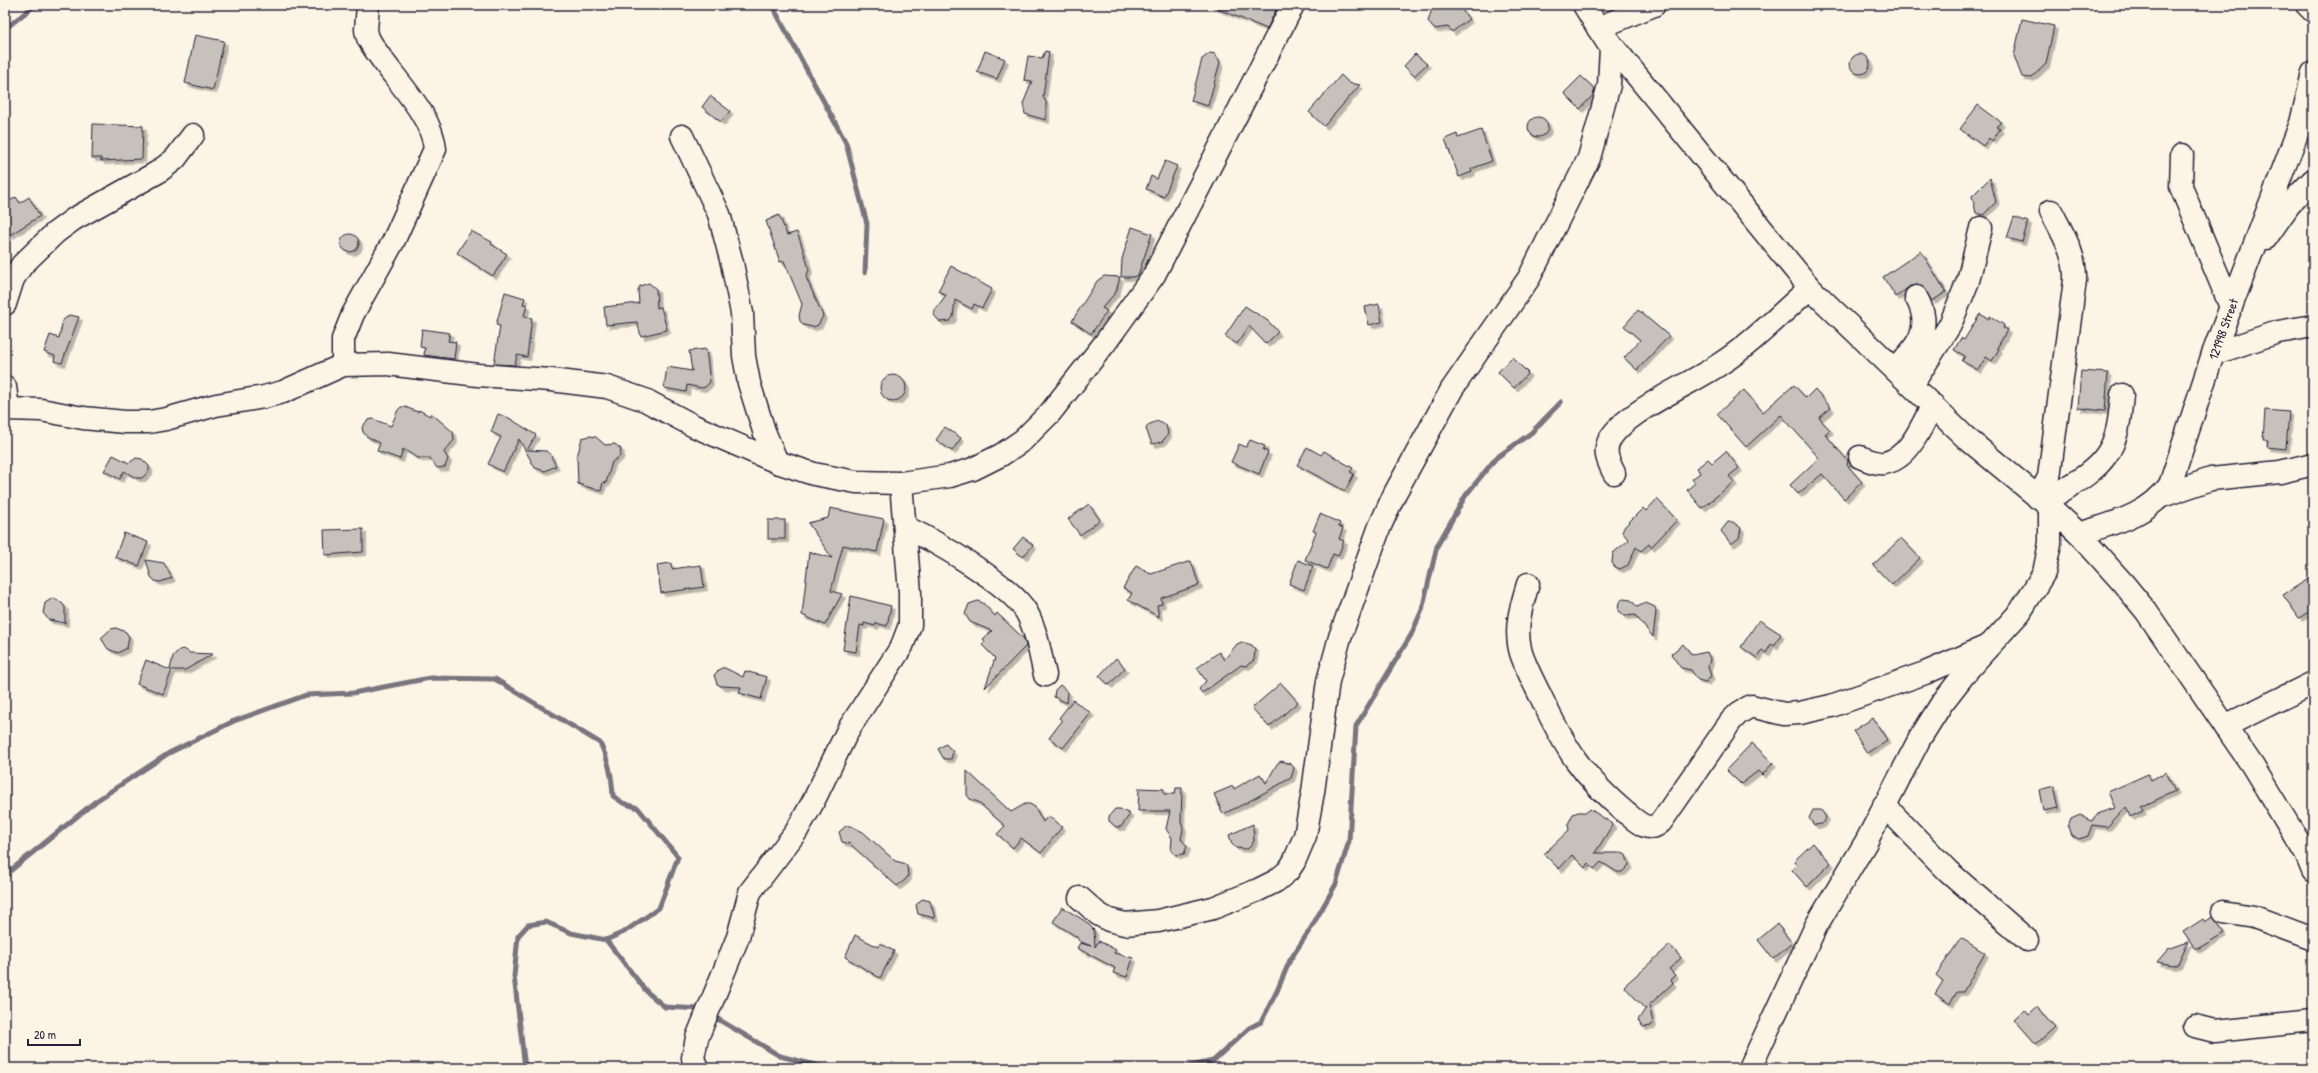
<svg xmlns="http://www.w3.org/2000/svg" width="2318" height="1073" viewBox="0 0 2318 1073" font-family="'Patrick Hand',sans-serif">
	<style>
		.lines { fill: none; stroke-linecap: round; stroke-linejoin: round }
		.stream { stroke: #78757e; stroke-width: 5 }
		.building { fill: #c6c1bb; stroke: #22223b; filter: url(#shadow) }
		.minor-casing { stroke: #22223b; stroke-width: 25 }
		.minor { stroke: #fcf5e5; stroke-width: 22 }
		.labels { text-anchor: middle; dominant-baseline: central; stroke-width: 3; stroke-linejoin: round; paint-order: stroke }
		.street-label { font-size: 13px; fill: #22223b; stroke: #fcf5e5 }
	</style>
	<defs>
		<filter id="shadow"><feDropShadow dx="3.5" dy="3.5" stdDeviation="0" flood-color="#0004"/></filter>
	</defs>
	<rect width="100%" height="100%" fill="#fcf5e5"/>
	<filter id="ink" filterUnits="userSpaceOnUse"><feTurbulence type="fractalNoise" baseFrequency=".025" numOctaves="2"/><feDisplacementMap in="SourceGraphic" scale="8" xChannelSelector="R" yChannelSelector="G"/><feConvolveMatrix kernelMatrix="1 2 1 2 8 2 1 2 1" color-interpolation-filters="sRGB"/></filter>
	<g filter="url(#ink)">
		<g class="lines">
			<g class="stream">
				<path d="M772,5l74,138 21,81 -2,49"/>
				<path d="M5,29l30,-24"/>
				<path d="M5,879l5,-8 86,-70 73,-48 65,-32 72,-26 47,-2 77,-15 65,1 105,64c9,18 12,33 13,53l10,7 15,5 40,49 -19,51 -35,24 -18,8 -35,-7 -25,-11 -18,3 -10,11 -4,40 11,92"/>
				<path d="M606,940l41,52 18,15 35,2"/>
				<path d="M711,1015l69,41 39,10 17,2"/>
				<path d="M1182,1068l31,-7 36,-33 12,-6 16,-31 13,-31 21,-32 25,-44 13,-43 7,-115 55,-91 11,-25 15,-64 29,-51 30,-37 35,-25 30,-31"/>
			</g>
		</g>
		<g class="building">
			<path d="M1208,5h70l-11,24z"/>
			<path d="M1433,5h25l11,14 -17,13 -4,-5 -14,2 -6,-7z"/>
			<path d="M2022,19l32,7 -8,38 -15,14 -9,-1 -8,-21z"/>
			<path d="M195,35l29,6 -11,49 -28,-7z"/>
			<path d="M985,51l20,8 -8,20 -20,-7z"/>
			<path d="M1045,51l4,1 -6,45 3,5v18l-21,-6 -2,-10 9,-23 -8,-1 4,-24 14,2z"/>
			<path d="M1210,53l5,1 5,8 -12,44 -17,-5 11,-42z"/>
			<path d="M1415,54l12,10 -13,12 -10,-10z"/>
			<circle cx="1860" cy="64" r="10"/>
			<path d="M1341,75l8,8 11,2 -36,41 -15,-14z"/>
			<path d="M1581,76l14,13 -2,6 -13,14 -16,-16z"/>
			<path d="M710,96l20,15 -9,11 -19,-15z"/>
			<path d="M1978,105l23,17 -4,5 3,2 -8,12 -3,-3 -6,8 -23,-17z"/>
			<circle cx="1538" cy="127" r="10"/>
			<path d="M93,124l50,2 -1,33 -41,2v-3h-9z"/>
			<path d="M1481,130l11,31 -21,8 1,3 -13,5 -14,-38 12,-5 1,4z"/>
			<path d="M1165,161l12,5 -13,31 -18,-8 5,-13 6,3z"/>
			<path d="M1990,178l6,24 -13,13 -7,-2 -4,-17z"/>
			<path d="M16,197l4,6 9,-6 11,19 -35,22v-34z"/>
			<path d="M779,215l8,20 10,-3 9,26 3,12 -3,7 17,39 -5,9 -5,2 -10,-2 -3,-4 -1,-5 3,-12 -18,-43 -4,1 -14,-41z"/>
			<path d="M2014,217l14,5 -6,20 -15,-4z"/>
			<path d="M1132,227l20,7 -14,41 -5,2h-12l1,-18z"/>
			<path d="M471,231l21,11 -1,2 16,10 -14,22 -36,-23z"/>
			<circle cx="350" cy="243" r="9"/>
			<path d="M1921,251l25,41 -14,9 -9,-14 -6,-2 -7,1 -14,11 -13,-20z"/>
			<path d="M951,266l41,23 -10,19 -8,-4 -2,5 -17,-9 -2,17 -3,4 -10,1 -6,-7 1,-5 11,-15 -8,-4z"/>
			<path d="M1104,276l16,1 -4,15 -14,16 5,3 -16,23 -19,-13 25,-40z"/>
			<path d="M649,283l7,6 1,19 4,-1 6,23 -26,6 -4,-14 -31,3 -2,-18 35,-4 -1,-13 2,-4z"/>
			<path d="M505,292l20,6 -2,6 4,1 -3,11 8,2 -5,39 -10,-2 -2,10 -21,-1 6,-38 -4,-1z"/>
			<path d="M1379,304l3,18 -13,3 -4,-18z"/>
			<path d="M1245,306l23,15 10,11 -12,12 -17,-18 -12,18 -12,-8z"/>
			<path d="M1638,310l31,26 -32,34 -13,-12 16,-18 -16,-14z"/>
			<path d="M1980,314l9,5 1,-3 14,9 -1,3 4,2 -10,18 2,1 -7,12 -6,-4 -8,13 -16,-9 3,-5 -11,-6 7,-12 3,2z"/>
			<path d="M70,315l9,2 -17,46 -8,-2 1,-5 -11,-4 6,-17 9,3 4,-18z"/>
			<path d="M422,329l28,4 -2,8 8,1 -2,17 -30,-4 1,-7 -5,-1z"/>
			<path d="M706,349l4,33 -5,5 -4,1 -14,-3 -1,7 -22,-4 3,-21 25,4 -3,-20z"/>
			<path d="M1512,357l16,16 -14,15 -16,-16z"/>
			<path d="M2081,371l27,2 -3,38 -27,-3z"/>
			<circle cx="893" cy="388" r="13"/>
			<path d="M1794,385l12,13 9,-9 16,19 -12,10 11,12 -5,4 23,27 -1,4 15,17 -18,17 -22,-25 -24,20 -8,-9 29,-27 -38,-43 -35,32 -29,-33 27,-24 19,22z"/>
			<path d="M401,407h4l13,5 1,-2 11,6 1,-3 22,19 1,8 -10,12 4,7 -3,8 -8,1 -7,-10h-12l-15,-9 -3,10 -23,-8 3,-8 -14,-7 -3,-4 -1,-5 6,-7 5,-1 18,7 7,-16z"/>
			<path d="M2265,410l24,2 -3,37 -19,-2 1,-7h-5z"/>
			<path d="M498,414l11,4 27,17 -9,15 19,1 4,3 6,12 -11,5 -10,-3 -16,-29 -16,33 -15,-8 13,-27 -10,-5z"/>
			<path d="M1157,421l9,4 2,9 -6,8 -10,2 -6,-15 2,-4z"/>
			<path d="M945,427l16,11 -9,13 -16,-11z"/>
			<path d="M590,436l6,1 9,8 10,-1 6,5 -1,7 -8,6 -6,21 -3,-1 -2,9 -23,-7 -1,-27 5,-19z"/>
			<path d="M1250,440l15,6 -2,4 5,2 -9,22 -28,-12 8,-18 7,3z"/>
			<path d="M1307,447l14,8 3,-4 29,17 -3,4 4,2 -9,17 -48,-26z"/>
			<path d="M1726,451l13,17 -10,8 5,6 -32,26 -15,-18 8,-7 -3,-4 8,-6 -3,-5 11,-9 4,4z"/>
			<path d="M113,455l16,8 7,-5 6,1 7,7v5l-7,7h-6l-12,-7 -4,8 -16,-8z"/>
			<path d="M1657,499l20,21 -26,27 -2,-3 -8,7 -5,-4 -8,18 -8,4 -5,-2 -3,-4 1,-10 16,-13 -7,-8 3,-6 18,-18 3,3z"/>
			<path d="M1089,504l11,16 -20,15 -12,-16z"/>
			<path d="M830,508l54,11 -7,33 -34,-7 -12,46 11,3 -17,31 -23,-10 7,-63 23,6 -24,-35 20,-5z"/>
			<path d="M1320,514l20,9 -1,3 4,2 -4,11 5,2 -6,15 -5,-2 -6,15 -22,-9 11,-28 -3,-1z"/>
			<rect x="768" y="520" width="17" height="19"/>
			<path d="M1728,522h5l8,6 -2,10 -8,6 -10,-13z"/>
			<path d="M363,529v23l-38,3 -1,-25z"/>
			<path d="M124,533l24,9 -9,24 -24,-9z"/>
			<path d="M1023,537l10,8 -10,12 -10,-8z"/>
			<path d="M1901,538l19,20 -28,27 -19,-20z"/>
			<path d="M146,560l18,3 8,15 -12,4 -5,-1 -4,-4z"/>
			<path d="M1298,560l15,6 -9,24 -15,-6z"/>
			<path d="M1191,561l8,24 -38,13 1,6 -5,1 2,12 -31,-17 4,-7 -9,-5 13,-22 15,8z"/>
			<path d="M671,563l1,6 29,-4 3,22 -43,6 -4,-28z"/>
			<path d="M2313,576v33l-14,9 -16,-23z"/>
			<path d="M851,596l40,10 -4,20 -11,-3 -1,3 -11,-3v3l-4,-1 -4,27 -13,-2z"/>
			<path d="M53,598l9,5 3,4v16l-16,-3 -6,-7 2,-10z"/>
			<path d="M1623,599l8,1 6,7 9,-4 9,4 1,5 -3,25 -18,-22 -10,1 -7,-5 1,-9z"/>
			<path d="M978,601l5,2 12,13 2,-3 27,26 2,7 -41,42 10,-30 -13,-13 3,-4 -2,-2 9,-8 -22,-9 -5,-8 4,-10z"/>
			<path d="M1759,620l22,14 -7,12 -3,-2 -5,9 -4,-3 -5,8 -16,-11z"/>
			<path d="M116,628l10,4 3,5 -2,11 -9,5 -10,-4 -7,-11 10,-9z"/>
			<path d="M1242,642l10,3 3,4 -1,11 -8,6 -5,-1 -39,28 -3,-4 7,-8 -9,-13 22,-16 5,8 13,-16z"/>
			<path d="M1683,644l9,11 15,-3 3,7 -2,8 3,9 -5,6 -8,-2 -7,-10 -10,-2 -10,-14z"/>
			<path d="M184,649l6,4 23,1 -28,16h-13l-9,24 -26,-10 9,-24 24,10 3,-14 6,-6z"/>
			<path d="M1116,658l9,10 -16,17 -10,-9z"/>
			<path d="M721,668h4l18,9 2,-6 22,6 -6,22 -22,-6 2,-6 -20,-1 -4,-2 -3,-9z"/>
			<path d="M1281,683l17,19 -29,25 -17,-19z"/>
			<path d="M1060,685l8,7 -1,11 -13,-6 1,-7z"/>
			<path d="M1073,700l18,13 -28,35 -14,-10 13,-17 -3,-3z"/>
			<path d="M1873,718l14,22 -20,13 -14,-22z"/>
			<path d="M1752,743l21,20 -11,12 -4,-4 -17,13 -15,-14z"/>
			<path d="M946,744l7,8 -2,7h-7l-6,-10z"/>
			<path d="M1281,761l10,3 3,4 -3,10 -47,26 -21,10 -9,-20 19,-8 1,3 26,-15 6,9 11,-19z"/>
			<path d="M967,771l44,41 14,-8h5l5,3 8,15 5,-6 14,11 -21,26 -20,-15 -8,10 -16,-14 8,-8 -27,-24 -8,-3 -3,-4z"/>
			<path d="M2166,772l9,19 -34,16 2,4 -13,6 -4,-10 -19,20 -15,-2 -4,11 -9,3 -8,-4 -3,-8 3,-8 9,-4 12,6 7,-8 16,-5 -7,-16 40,-18 3,6z"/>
			<path d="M2054,786l5,22 -16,3 -4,-21z"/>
			<path d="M1139,788l25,1v5h11l1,-6h6l-1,34 2,7 -2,10 6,7 -3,8 -8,1 -5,-4 1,-13 -6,-9 4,-18h-32z"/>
			<path d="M1115,809h5l10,5 -9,13h-5l-7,-6v-5z"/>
			<path d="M1590,809l23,15 -18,29h27l4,2 3,10 -7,7h-5l-16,-10 -7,7 -6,-6 -3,5 -13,-13 -13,14 -15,-15 25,-24 -1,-6 5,-10 5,-2h9z"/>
			<path d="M1813,810h8l5,7 -4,7 -8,1 -5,-7z"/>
			<path d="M1253,824l1,17 -3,5 -4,3 -11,-1 -4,-4 -3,-9z"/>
			<path d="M846,826h5l12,6 32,29 8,2 4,3 1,10 -3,4 -8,6 -47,-42 -8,-2 -3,-10z"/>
			<path d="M1813,843l18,20 -24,24 -15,-17 5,-5 -3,-4z"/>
			<path d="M922,899l8,2 5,17 -17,-4 -2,-9z"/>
			<path d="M1062,907l23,14 9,9 1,17 4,-6 17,9 -2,3 19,5 -6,19 -14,-4 2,-5 -38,-20 3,-5 11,3 -12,-5 -2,-4 -24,-15z"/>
			<path d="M2212,917l12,16 -25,15h-5l-11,-16 20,-13 2,3z"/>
			<path d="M1777,924l15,19 -19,16 -15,-19z"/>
			<path d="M855,935l23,12 2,-4 14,8 -14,27 -35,-21z"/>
			<path d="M1961,938l24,15 -22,39h-6l-7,12 -15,-10 8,-13 -7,-6z"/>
			<path d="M2188,942l-10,21 -5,2 -16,-3 11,-13z"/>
			<path d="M1670,945l11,13 -12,11 6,6 -5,5 3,3 -24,22 4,18 -2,3 -8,1 -5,-7 8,-12 -1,1 -21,-23z"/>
			<path d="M2037,1007l18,20 -19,17 -22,-25 11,-10 4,5z"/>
		</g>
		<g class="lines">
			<defs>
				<g id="minor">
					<path d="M1584,5l14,23 212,260 155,149 85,70 29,27 44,49 23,28 106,154 54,89 7,17"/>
					<path d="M2307,5l6,6"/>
					<path d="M682,136l37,78 13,49 10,50 2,43 5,27 15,48 13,31"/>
					<path d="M2182,155l-1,32 50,120"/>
					<path d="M2266,238l23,-33 24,-25"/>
					<path d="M5,304l8,-25 9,-14 33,-32 19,-14 84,-47 17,-13 18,-24"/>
					<path d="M2213,354l65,-22 35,-6"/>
					<path d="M343,365v-26l10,-25 40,-72 42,-93c-3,-38 -50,-78 -67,-111l-2,-8 2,-25"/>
					<path d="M1895,369c22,-22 39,-41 21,-72"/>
					<path d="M1912,385l38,-60 18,-44 13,-53"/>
					<path d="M5,387l3,22"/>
					<path d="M5,409l36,1 42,8 42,4h24l17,-3 50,-14 48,-8 19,-5 60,-27 45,-1 90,11 73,5 56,7 38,13 49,26 83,36 37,12 42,8 45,1 49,-7 23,-7 28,-14 22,-15 27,-27 55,-70 49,-68 139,-270"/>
					<path d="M1860,457c8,3 16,7 24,6 26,-4 38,-39 49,-58"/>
					<path d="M1614,473c-6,-12 -11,-22 -4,-34 16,-28 83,-56 110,-75 33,-21 61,-51 90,-76"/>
					<path d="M2162,496l49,-17 69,-7 33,-8"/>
					<path d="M2038,498l11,-21 26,-197c1,-26 -13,-47 -24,-69"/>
					<path d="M2045,502c20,-14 48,-27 62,-48 12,-17 13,-40 15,-59"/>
					<path d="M905,527c30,14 107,58 122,86 10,19 13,41 18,62"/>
					<path d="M2079,534c34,-11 69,-18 91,-49l43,-131 88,-231 12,-50"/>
					<path d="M1528,584c-7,23 -14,45 -7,69 5,15 13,30 20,44 24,51 41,79 85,116 12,9 22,21 35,9l70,-101 8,-8 12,-7 33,8 16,-1 31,-7 94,-33 65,-28"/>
					<path d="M2225,726l88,-43"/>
					<path d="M1884,805l64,66 79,69"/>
					<path d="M1080,898l18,16 11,6 16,4 33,-3 55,-13 45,-18 18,-9 12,-10 6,-9 11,-26 8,-44 15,-111 12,-44 40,-111 15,-33 57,-104 77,-111 60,-120 20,-73 2,-37 -13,-20 56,-23"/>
					<path d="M2223,912l31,5 59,22"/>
					<path d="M2195,1026l20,5 98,-10"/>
					<path d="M697,1068l-4,-10 4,-20 41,-101 12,-45 46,-60 17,-30 35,-72 54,-84 8,-21v-32l-9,-110"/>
					<path d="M1750,1068l66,-142 50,-84 54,-104 22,-35 28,-36 50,-55 24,-39 6,-30v-36"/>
				</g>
			</defs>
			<use href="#minor" class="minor-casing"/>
			<use href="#minor" class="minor"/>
		</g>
	</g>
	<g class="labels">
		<g class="street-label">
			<text transform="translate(2223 329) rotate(-70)">121998 Street</text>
		</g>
	</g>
	<rect width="2318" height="1073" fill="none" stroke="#fcf5e5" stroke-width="20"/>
	<rect x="10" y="10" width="2298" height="1053" fill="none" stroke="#22223b" stroke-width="1.5" filter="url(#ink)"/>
	<path d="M28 1039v6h52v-6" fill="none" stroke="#22223b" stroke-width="2"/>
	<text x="34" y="1039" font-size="12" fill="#22223b" stroke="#fcf5e5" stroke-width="3" paint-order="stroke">20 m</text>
</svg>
